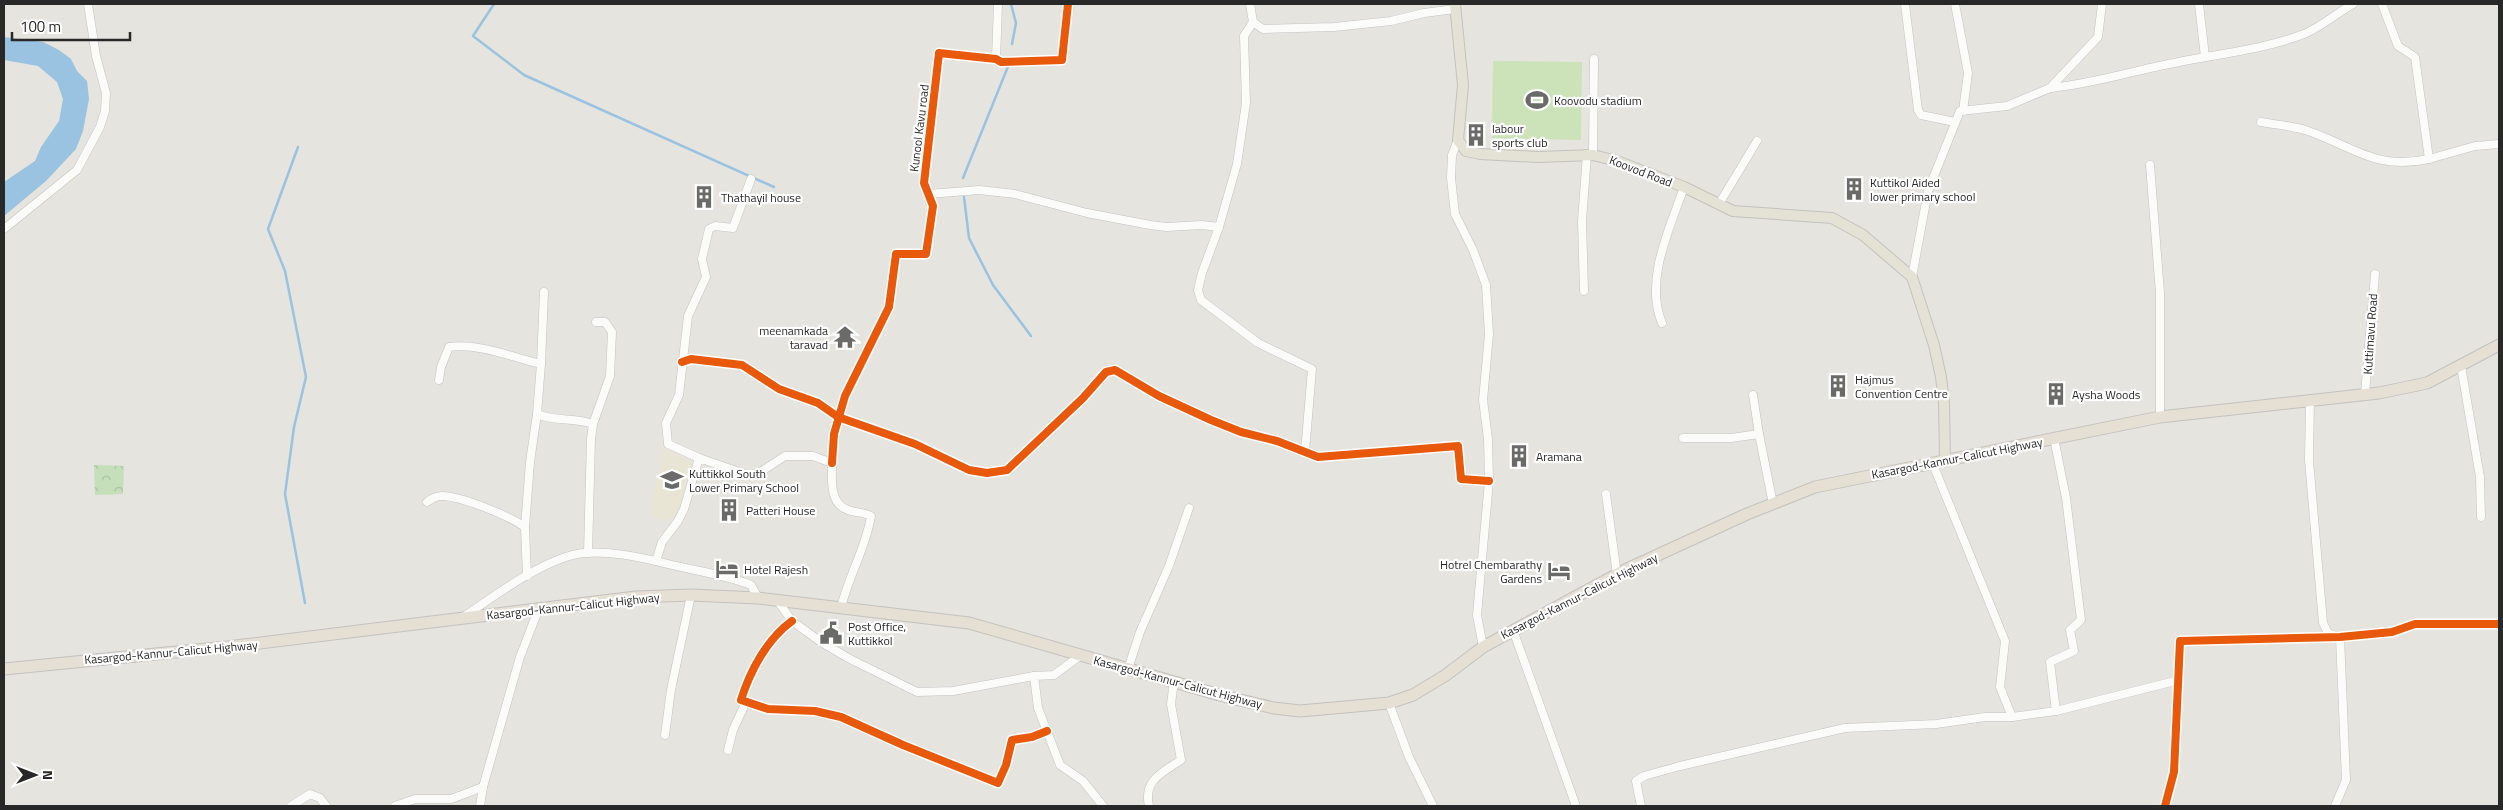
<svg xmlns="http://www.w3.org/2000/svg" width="2503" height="810" viewBox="0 0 2503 810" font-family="'Titillium Web',sans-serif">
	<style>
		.education { fill: #e8e5d4 }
		.forest { fill: url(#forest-crowns) }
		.pitch { fill: #cce2b8 }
		.water { fill: #99c3e1 }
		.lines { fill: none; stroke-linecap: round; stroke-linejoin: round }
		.stream { stroke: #99c3e1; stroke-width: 2.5 }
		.minor-casing { stroke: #c4c3c3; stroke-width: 9 }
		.major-casing { stroke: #c3c2c0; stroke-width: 12 }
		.highway-casing { stroke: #c3c2c0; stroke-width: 13 }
		.minor { stroke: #fbfbfa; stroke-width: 8 }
		.major { stroke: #e3e2d5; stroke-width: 10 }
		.highway { stroke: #e6dfd4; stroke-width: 11 }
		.cycleway-casing { stroke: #fff; stroke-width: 11 }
		.cycleway { stroke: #e8590c; stroke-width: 8 }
		.labels { text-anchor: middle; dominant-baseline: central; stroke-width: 4.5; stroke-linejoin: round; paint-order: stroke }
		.poi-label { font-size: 12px; fill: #282828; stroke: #fff; text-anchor: start }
		.street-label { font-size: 12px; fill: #282828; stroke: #fff }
	</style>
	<defs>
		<pattern id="forest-crowns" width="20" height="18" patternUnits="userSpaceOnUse" patternTransform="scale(1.25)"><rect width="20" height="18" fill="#c4dfba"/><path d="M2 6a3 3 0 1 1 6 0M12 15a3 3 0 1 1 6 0" fill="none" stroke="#a8bfa0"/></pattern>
	</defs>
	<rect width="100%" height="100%" fill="#e6e4de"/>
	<path class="education" d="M664,447l28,16 -10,42 -14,16 -15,-4 -2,-8z"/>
	<path class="forest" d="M94,465l30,1 -1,28 -28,1z"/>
	<path class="pitch" d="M1493,61l89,1 -1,78 -89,-2z"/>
	<path class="water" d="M4,37l39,5 16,8 12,9 6,12 10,10 2,18 -6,32 -7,18 -30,32 -42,35v-34l31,-21 6,-14 18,-26 4,-22 -6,-17 -19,-16 -34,-6z"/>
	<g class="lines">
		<g class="stream">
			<path d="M494,4l-21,32 51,39 250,112"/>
			<path d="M1011,4l5,19 -4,21"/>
			<path d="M298,147l-30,82 17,42 21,106 -12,50 -9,67 20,109"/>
			<path d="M963,178l46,-114"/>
			<path d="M964,197l5,41 24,47 38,51"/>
		</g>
		<defs>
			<g id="minor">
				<path d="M1250,4l3,18 10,7 71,-2 57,-6 33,-8 31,-4"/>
				<path d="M1905,4l13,106 3,5 34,7"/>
				<path d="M1955,4l13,69 -5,38"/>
				<path d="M2199,4l6,53"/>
				<path d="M2382,4l16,42 17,11 14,102 46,-13 24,-2"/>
				<path d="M1253,22l-9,14 2,67 -9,61 -18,63 -17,46 -4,17 3,10 57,43 54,26 -7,83"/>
				<path d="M996,59l2,-55"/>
				<path d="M2050,88c42,-4 82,-17 124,-25 43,-9 88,-13 130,-29 17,-7 33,-21 49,-30"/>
				<path d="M2261,122c16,3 35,4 50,10 46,17 66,38 118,27"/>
				<path d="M1458,140l-6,15 -1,23 4,36 18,36 13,35 3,49 -6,66 5,39 1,42 -12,134 6,32"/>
				<path d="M1593,155l1,-96"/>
				<path d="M2150,165l10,128v124"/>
				<path d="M929,194l50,-4 36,4 72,19 63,12 16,2 36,-2 17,2"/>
				<path d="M1719,204l38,-63"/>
				<path d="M4,229l73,-59 23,-43 5,-16 1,-18 -10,-37 -8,-52"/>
				<path d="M1912,277l16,-86 32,-80 47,-5 43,-18 48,-51 4,-33"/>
				<path d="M1584,291l-2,-70 5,-67"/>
				<path d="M1662,323c-18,-43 8,-95 22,-136"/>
				<path d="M682,362l9,-3 51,6 37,24 39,14 20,14 77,27 54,26 18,3 20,-3 76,-72 23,-26 9,-2 44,26 52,24 30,12 36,9 41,16 140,-11 3,33 28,2"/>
				<path d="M541,364l3,-72"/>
				<path d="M2461,366l19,111 1,40"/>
				<path d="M439,380l2,-13 8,-20c31,-4 62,10 92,17l-4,50c18,8 38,3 56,10"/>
				<path d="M2365,394l10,-120"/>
				<path d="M1753,395l6,39"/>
				<path d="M2310,400l-1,60 14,163 5,10 8,3"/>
				<path d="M1683,438h48l28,-4 14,70"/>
				<path d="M2054,438l12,60 15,122 -11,10 4,21 -24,11 6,49"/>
				<path d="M699,458l-31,-14 -2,-21 13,-28 9,-79 18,-39 -4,-18 7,-30 6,-3 18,2 18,-49"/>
				<path d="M1932,462l73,179 -5,46 12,30 44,-6 123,-31"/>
				<path d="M832,463l2,-29 11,-38 44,-89 7,-53h30l7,-48 -9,-23 15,-130 57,6 5,3 61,-2 6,-56"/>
				<path d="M1606,494l11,81"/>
				<path d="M427,502c5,-4 9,-6 15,-6 19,0 67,20 83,31l2,49"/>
				<path d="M525,527l5,-65 7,-48"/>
				<path d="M588,553l3,-114 2,-15 17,-48 2,-44 -7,-10h-9"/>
				<path d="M758,598l-7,-13c-30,-12 -63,-15 -95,-24l6,-19 16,-21 6,-12 15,-51 49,17 11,-2 26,-17h28l19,7c0,16 -3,41 16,47 8,3 15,2 23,6 -5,32 -23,61 -30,92"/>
				<path d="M777,600l15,21 29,21 29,17 67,33 36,-1 81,-15"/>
				<path d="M465,616c29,-20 83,-60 119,-63 24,-2 49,3 72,8"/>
				<path d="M792,621c-25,18 -42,50 -51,79l27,9 47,2 26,6 62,28 95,38 8,-18 6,-25 20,-3 15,-6"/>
				<path d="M1513,630l63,176"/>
				<path d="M1081,655l-27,20 -20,1 4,32 22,57 23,16 20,25"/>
				<path d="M1128,669l12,-37 29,-66 20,-58"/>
				<path d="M1389,703l20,54 24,49"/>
				<path d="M665,735l6,-45 20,-95"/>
				<path d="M728,750l5,-20 13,-28"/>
				<path d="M291,806l19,-12 10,4 6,8"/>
				<path d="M395,806l20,-7h36l32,-12"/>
				<path d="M480,806l3,-19 37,-130 19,-49"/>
				<path d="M1149,806c-6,-26 14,-34 32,-46l-10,-56 3,-23"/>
				<path d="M1641,806l-5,-25 8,-5 36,-10 165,-38 91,-4 49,-7h27"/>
				<path d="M2165,806l9,-34 6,-131 160,-4 52,-5 23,-8h84"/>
				<path d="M2335,806l11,-26 -6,-143"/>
			</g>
			<path id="major" d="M1455,4l8,81 -5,55 8,11 14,3 58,3 55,-2 24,6 67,26 49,24 99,7 31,17 49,42 22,68 7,32 3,26 1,57"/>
			<path id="highway" d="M4,669l223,-22 409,-50 55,-2 67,3 211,25 254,73 51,12 26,3 89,-8 24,-8 33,-20 37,-28 142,-77 122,-56 68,-27 345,-70 219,-24 48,-10 72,-38"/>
		</defs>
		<use href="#minor" class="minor-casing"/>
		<use href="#major" class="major-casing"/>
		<use href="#highway" class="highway-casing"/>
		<use href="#minor" class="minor"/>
		<use href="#major" class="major"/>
		<use href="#highway" class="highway"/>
		<defs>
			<g id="cycleway">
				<path d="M682,362l9,-3 51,6 37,24 39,14 20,14 77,27 54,26 18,3 20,-3 76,-72 23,-26 9,-2 44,26 52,24 30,12 36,9 41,16 140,-11 3,33 28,2"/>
				<path d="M832,463l2,-29 11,-38 44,-89 7,-53h30l7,-48 -9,-23 15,-130 57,6 5,3 61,-2 6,-56"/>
				<path d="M792,621c-25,18 -42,50 -51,79l27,9 47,2 26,6 62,28 95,38 8,-18 6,-25 20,-3 15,-6"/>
				<path d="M2165,806l9,-34 6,-131 160,-4 52,-5 23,-8h84"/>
			</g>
		</defs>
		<use href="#cycleway" class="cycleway-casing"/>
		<use href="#cycleway" class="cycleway"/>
	</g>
	<defs>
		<symbol id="stadium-bare" viewBox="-9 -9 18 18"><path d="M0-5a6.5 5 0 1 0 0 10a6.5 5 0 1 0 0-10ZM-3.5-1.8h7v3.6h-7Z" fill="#6a6a68" stroke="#fff" stroke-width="2.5" paint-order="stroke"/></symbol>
		<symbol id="building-bare" viewBox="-9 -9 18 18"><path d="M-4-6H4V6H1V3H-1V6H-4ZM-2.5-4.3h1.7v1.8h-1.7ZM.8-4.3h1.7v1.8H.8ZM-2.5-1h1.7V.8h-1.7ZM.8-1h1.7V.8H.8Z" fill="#6a6a68" stroke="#fff" stroke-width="2.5" paint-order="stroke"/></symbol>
		<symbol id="temple-bare" viewBox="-9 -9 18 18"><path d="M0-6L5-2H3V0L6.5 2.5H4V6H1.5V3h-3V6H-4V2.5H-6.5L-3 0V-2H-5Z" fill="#6a6a68" stroke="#fff" stroke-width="2.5" paint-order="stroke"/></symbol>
		<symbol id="school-bare" viewBox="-9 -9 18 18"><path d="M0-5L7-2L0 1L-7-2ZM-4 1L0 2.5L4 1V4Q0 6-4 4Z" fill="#6a6a68" stroke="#fff" stroke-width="2.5" paint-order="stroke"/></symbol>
		<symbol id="hotel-bare" viewBox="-9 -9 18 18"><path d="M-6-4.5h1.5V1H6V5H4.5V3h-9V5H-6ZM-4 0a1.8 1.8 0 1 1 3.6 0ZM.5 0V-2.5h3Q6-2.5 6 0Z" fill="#6a6a68" stroke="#fff" stroke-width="2.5" paint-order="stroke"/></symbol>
		<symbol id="civic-bare" viewBox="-9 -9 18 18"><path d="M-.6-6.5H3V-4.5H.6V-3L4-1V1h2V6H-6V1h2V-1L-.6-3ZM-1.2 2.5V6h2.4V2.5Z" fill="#6a6a68" stroke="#fff" stroke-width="2.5" paint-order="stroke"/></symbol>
	</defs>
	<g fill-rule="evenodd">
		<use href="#stadium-bare" x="1521" y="84" width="32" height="32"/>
		<use href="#building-bare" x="1460" y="119" width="32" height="32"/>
		<use href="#building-bare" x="1838" y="173" width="32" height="32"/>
		<use href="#building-bare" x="688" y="181" width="32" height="32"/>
		<use href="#temple-bare" x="829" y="321" width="32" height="32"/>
		<use href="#building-bare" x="1822" y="370" width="32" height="32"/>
		<use href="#building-bare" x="2040" y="378" width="32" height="32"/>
		<use href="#building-bare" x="1503" y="440" width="32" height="32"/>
		<use href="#school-bare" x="656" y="464" width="32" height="32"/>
		<use href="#building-bare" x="713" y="494" width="32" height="32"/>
		<use href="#hotel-bare" x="711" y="553" width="32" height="32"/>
		<use href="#hotel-bare" x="1543" y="555" width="32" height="32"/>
		<use href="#civic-bare" x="815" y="617" width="32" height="32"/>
	</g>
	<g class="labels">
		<g class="poi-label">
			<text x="1554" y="100">Koovodu stadium</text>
			<text x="1492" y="128">labour<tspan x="1492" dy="14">sports club</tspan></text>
			<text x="1870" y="182">Kuttikol Aided<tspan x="1870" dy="14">lower primary school</tspan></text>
			<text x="721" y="197">Thathayil house</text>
			<text x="828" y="330" text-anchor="end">meenamkada<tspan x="828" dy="14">taravad</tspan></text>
			<text x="1855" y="379">Hajmus<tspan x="1855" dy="14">Convention Centre</tspan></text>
			<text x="2072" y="394">Aysha Woods</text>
			<text x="1536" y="456">Aramana</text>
			<text x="689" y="473">Kuttikkol South<tspan x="689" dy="14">Lower Primary School</tspan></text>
			<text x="746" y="510">Patteri House</text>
			<text x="1542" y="564" text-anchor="end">Hotrel Chembarathy<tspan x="1542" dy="14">Gardens</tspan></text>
			<text x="744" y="569">Hotel Rajesh</text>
			<text x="848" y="626">Post Office,<tspan x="848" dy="14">Kuttikkol</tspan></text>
		</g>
		<g class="street-label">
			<text transform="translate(919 128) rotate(-83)">Kunool Kavu road</text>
			<text transform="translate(1641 171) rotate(21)">Koovod Road</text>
			<text transform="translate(2370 334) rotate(-86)">Kuttimavu Road</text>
			<text transform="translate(1957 458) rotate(-11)">Kasargod-Kannur-Calicut Highway</text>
			<text transform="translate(1579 596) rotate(-27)">Kasargod-Kannur-Calicut Highway</text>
			<text transform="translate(573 606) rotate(-6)">Kasargod-Kannur-Calicut Highway</text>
			<text transform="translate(171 652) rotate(-5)">Kasargod-Kannur-Calicut Highway</text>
			<text transform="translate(1178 682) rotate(15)">Kasargod-Kannur-Calicut Highway</text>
		</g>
	</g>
	<rect width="2503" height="810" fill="none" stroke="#282828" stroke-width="10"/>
	<g transform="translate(35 775) rotate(90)" stroke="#ffffff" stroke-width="4" paint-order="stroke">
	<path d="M0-4L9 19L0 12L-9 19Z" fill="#282828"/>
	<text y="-8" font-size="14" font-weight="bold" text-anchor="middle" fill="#282828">N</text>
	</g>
	<path d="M12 32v8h118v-8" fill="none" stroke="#282828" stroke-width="2.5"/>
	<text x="20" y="32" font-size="15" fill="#282828" stroke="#ffffff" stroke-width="4" paint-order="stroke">100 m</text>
</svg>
